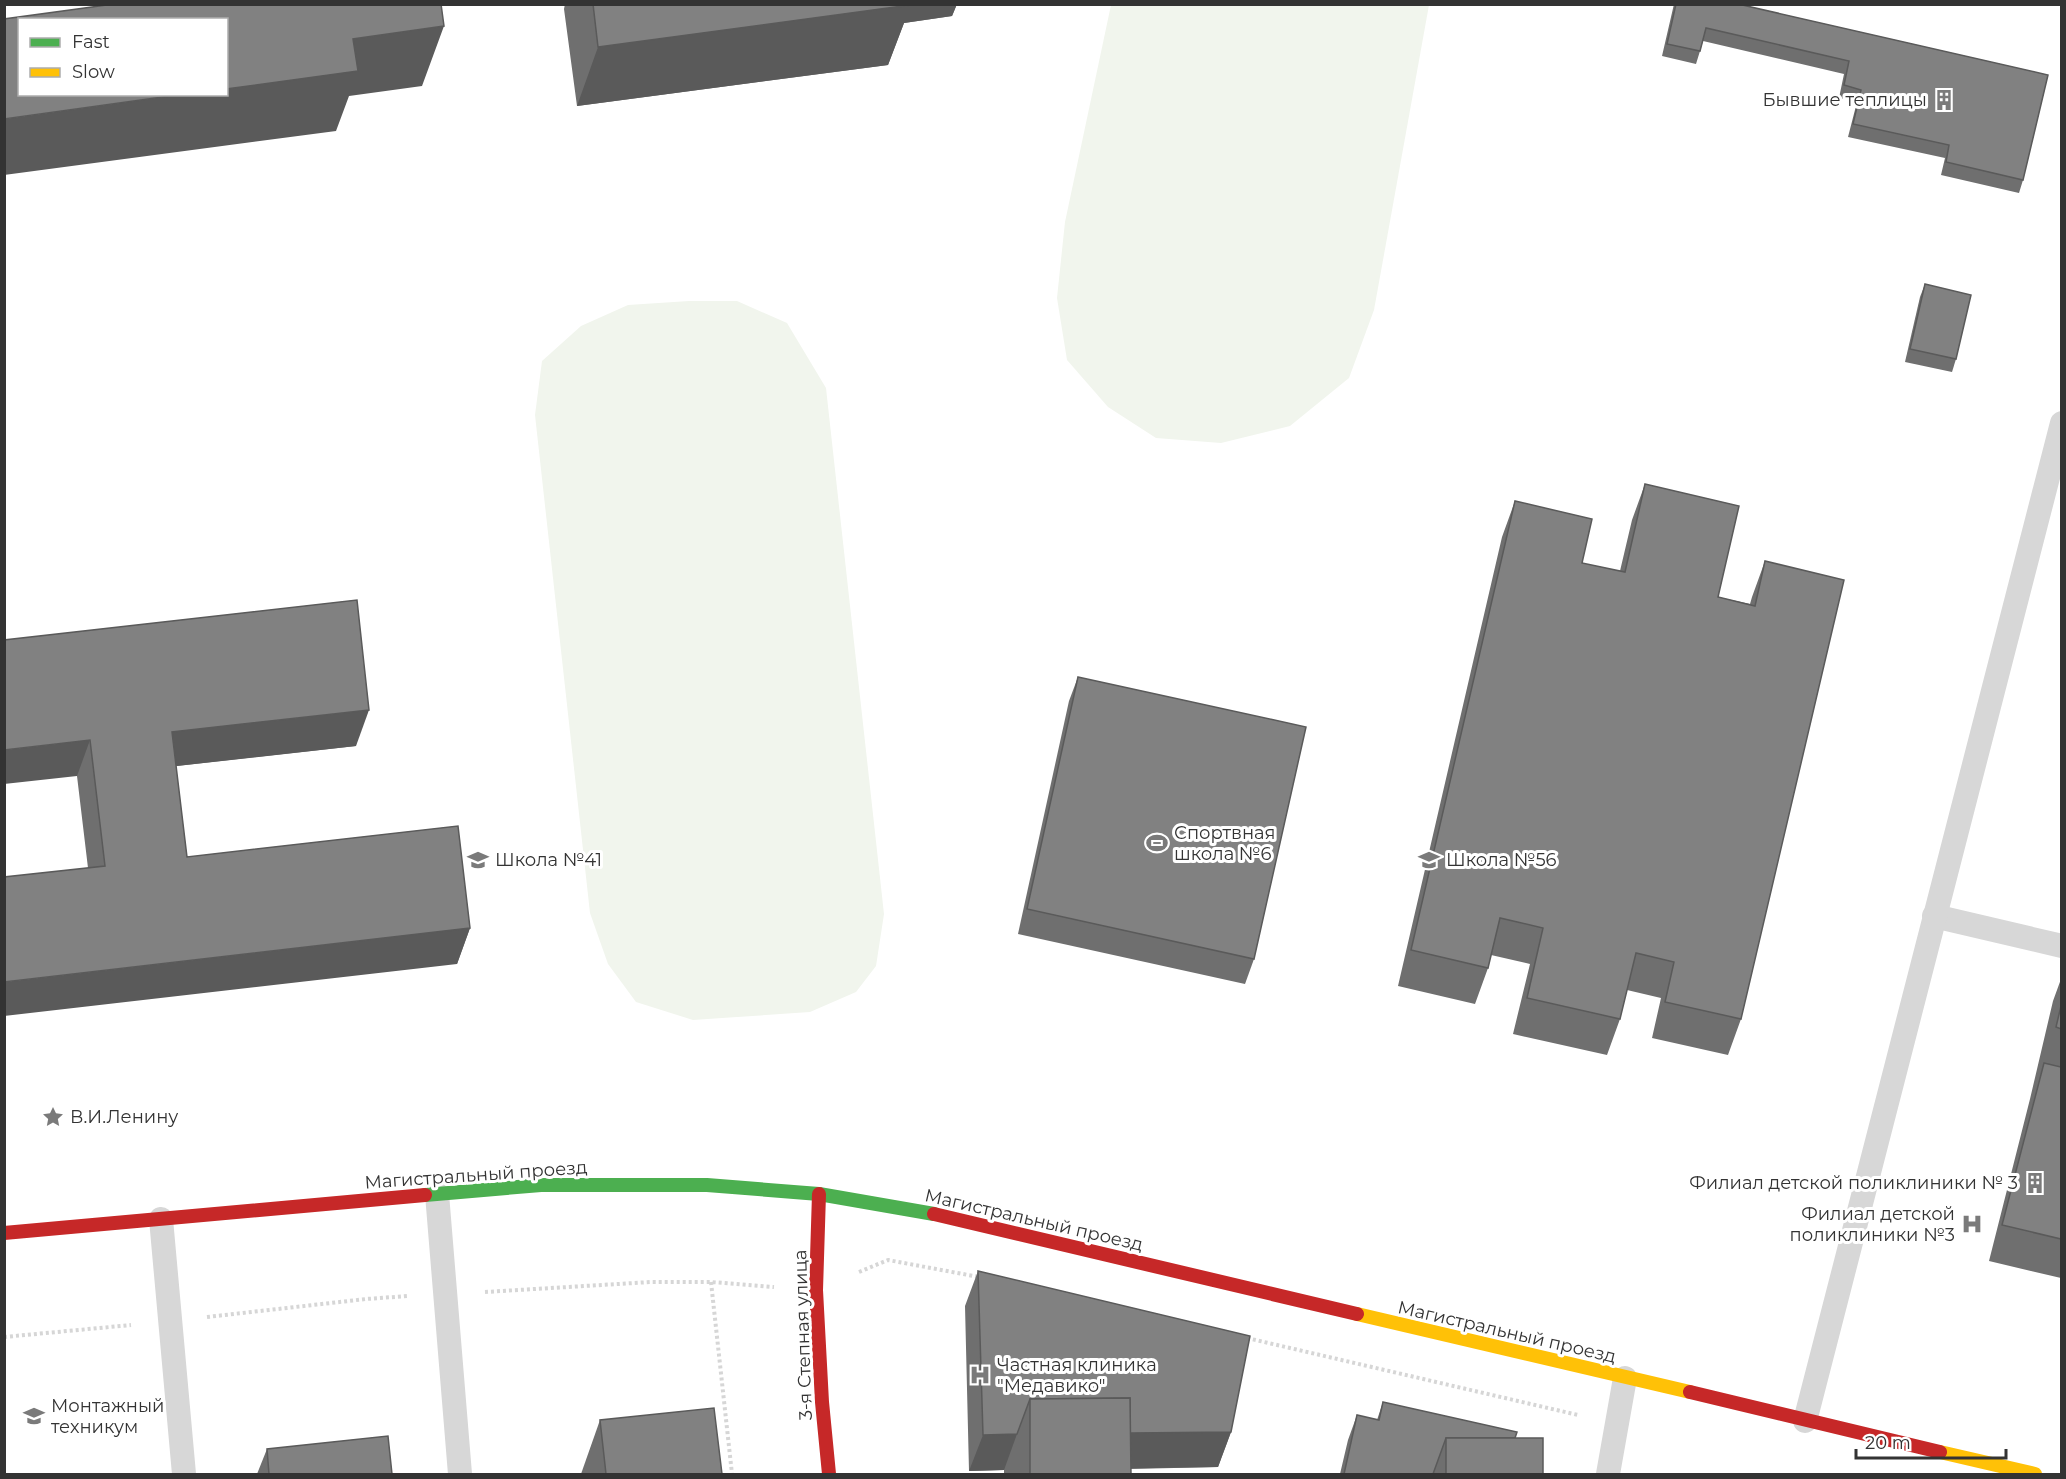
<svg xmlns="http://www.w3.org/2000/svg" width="2066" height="1479" viewBox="0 0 2066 1479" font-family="Montserrat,sans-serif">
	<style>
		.green { fill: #f1f5ed }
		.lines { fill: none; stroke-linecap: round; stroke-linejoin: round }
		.path { stroke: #d6d6d6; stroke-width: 4; stroke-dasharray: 3 3; stroke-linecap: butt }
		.lane { stroke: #d7d7d7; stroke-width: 24 }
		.fast { stroke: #4caf50; stroke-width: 14 }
		.slow { stroke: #ffc107; stroke-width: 14 }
		.jam { stroke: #c62828; stroke-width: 14 }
		.wall { fill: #6f6f6f }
		.shaded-wall { fill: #5a5a5a }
		.building { fill: #818181; stroke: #5a5a5a; stroke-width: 1.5 }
		.labels { text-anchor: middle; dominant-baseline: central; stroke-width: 6; stroke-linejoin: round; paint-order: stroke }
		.poi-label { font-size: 18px; fill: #333; stroke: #fff; text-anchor: start }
		.street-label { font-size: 18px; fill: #333; stroke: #fff }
	</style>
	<rect width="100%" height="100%" fill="#fff"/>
	<g class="green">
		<path d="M1111,5h318l-55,305 -25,68 -59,48 -69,17 -65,-5 -48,-31 -41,-47 -10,-62 8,-76z"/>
		<path d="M689,301h48l50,22 39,65 58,526 -8,52 -20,26 -46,20 -117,8 -57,-18 -28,-38 -18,-51 -55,-498 7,-54 39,-35 47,-21z"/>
	</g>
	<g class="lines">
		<g class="path">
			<path d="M859,1272l29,-12 91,17"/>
			<path d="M711,1282l21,192"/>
			<path d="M485,1292l166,-10h60l63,5"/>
			<path d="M207,1317l159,-18 42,-3"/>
			<path d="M4,1337l127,-12"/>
			<path d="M1247,1338l331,77"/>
		</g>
		<g class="lane">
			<path d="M1934,916l128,30"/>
			<path d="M437,1194l23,280"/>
			<path d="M161,1219l23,255"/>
			<path d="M1805,1421l257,-998"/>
			<path d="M1608,1474l17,-96"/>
		</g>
		<path class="fast" d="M425,1195l116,-10h166l112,9 115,20"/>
		<g class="slow">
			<path d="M1357,1314l333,78"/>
			<path d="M1940,1452l95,22"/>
		</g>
		<g class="jam">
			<path d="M819,1194l-3,96 6,112 7,72"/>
			<path d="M934,1214l423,100"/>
			<path d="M4,1233l421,-38"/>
			<path d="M1690,1392l250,60"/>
		</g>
	</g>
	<g class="wall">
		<path d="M565,4h392l-5,12 -48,7 -16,42 -311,41 -13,-97z"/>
		<path d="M1674,4h64l310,71 -25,105 -4,13 -78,-18 4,-17 -97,-21 9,-35 -18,-4 5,-24 -141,-33 -3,10 -4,13 -34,-8z"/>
		<path d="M1925,284l31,75 -4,13 -47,-10 15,-65z"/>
		<path d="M1645,484l73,113 32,7 2,-7 13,-36 -24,458 -13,36 -76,-17 9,-40 -34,-8 -7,29 -13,36 -94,-21 17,-70 -39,-9 -3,13 -13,36 -77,-18 104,-449 13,-36 67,62 38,8 12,-51z"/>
		<path d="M4,640l352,106 -180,20 11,91 283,71 -13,36 -369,-96 -11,-92z"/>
		<path d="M1078,677l176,282 -9,25 -227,-50 51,-233z"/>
		<path d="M2061,979v299l-72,-17 41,-162 23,-98z"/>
		<path d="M978,1271l253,161 -13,35 -88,2 1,5h-127v-4l-35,1 -4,-165z"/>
		<path d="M1383,1402l132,36 28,36h-203l8,-34 9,-25 20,5z"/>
		<path d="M600,1420l122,54h-141z"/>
		<path d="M267,1449l125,25h-135z"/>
	</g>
	<g class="shaded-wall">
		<path d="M891,4h66l-5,12 -48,7 -16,42 -311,41 21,-59z"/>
		<path d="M444,26l-22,60 -73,10 -13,35 -332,44v-56l180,-25h42v-5l127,-50z"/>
		<path d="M369,710l-13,36 -197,22 13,-36z"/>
		<path d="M90,740l-13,36 -73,8v-34z"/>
		<path d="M470,928l-13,36 -453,52v-34z"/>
		<path d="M1231,1432l-13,35 -188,3v-36z"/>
		<path d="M1017,1434l-13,36 -35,1 14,-36z"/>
	</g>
	<g class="building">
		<path d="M114,4h327l3,22 -91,13 5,32 -132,18v-69h-206v74h164l-180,25v-100z"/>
		<path d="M593,4h317v1l-312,42z"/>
		<path d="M1676,4h62l310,71 -25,105 -77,-18 3,-17 -96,-21 8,-34 -17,-5 5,-24 -143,-33 -6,23 -33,-7z"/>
		<path d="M1925,284l46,11 -15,64 -46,-10z"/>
		<path d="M1645,484l94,22 -21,91 37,9 10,-45 79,19 -103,439 -76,-17 9,-40 -38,-9 -16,66 -93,-21 16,-70 -43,-10 -12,50 -77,-18 104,-449 77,18 -10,44 43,9z"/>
		<path d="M357,600l12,110 -197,22 15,125 271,-31 12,102 -466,54v-105l101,-11 -15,-126 -86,10v-110z"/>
		<path d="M1078,677l228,50 -52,232 -227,-50z"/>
		<path d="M2061,1006v23l-5,-2z"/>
		<path d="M2044,1063l17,4v172l-59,-14z"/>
		<path d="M978,1271l272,65 -19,96 -101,1v-35l-100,1 -13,35 -34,1z"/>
		<path d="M1130,1398l1,76h-101v-75z"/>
		<path d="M1383,1402l134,30 -2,6h-69l-13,36h-89l13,-59 22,5z"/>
		<path d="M714,1408l8,66h-116l-6,-54z"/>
		<path d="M388,1436l4,38h-123l-2,-25z"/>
		<rect x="1446" y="1438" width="97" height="36"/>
	</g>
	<defs>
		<symbol id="building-bare" viewBox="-9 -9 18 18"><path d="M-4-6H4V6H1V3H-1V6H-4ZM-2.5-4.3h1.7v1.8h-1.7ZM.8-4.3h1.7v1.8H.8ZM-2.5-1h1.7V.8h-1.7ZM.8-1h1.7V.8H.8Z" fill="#7a7a7a" stroke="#fff" stroke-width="2.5" paint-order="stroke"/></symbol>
		<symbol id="stadium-bare" viewBox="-9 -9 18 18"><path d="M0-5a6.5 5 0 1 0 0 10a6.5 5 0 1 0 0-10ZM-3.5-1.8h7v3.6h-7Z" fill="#7a7a7a" stroke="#fff" stroke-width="2.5" paint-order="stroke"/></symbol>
		<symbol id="school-bare" viewBox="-9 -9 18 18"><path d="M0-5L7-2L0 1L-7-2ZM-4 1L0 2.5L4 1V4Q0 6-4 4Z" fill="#7a7a7a" stroke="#fff" stroke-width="2.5" paint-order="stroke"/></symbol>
		<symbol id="sight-bare" viewBox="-9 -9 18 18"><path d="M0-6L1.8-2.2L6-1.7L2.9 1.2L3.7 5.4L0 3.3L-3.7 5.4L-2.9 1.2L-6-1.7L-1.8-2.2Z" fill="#7a7a7a" stroke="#fff" stroke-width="2.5" paint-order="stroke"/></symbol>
		<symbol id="hospital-bare" viewBox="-9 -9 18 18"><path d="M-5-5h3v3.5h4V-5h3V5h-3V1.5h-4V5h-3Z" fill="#7a7a7a" stroke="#fff" stroke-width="2.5" paint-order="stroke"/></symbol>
		<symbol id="university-bare" viewBox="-9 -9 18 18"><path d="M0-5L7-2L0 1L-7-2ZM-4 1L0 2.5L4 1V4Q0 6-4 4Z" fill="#7a7a7a" stroke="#fff" stroke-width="2.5" paint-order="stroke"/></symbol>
	</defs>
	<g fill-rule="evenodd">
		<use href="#building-bare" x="1929" y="85" width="30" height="30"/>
		<use href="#stadium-bare" x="1142" y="828" width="30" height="30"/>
		<use href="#school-bare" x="463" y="845" width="30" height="30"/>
		<use href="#school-bare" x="1414" y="845" width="30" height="30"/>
		<use href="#sight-bare" x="38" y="1102" width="30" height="30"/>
		<use href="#building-bare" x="2020" y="1168" width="30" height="30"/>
		<use href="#hospital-bare" x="1957" y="1209" width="30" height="30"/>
		<use href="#hospital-bare" x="965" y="1360" width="30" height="30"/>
		<use href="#university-bare" x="19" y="1401" width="30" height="30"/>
	</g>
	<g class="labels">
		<g class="poi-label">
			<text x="1927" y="100" text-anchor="end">Бывшие теплицы</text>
			<text x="1174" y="833">Спортвная<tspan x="1174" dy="21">школа №6</tspan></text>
			<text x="495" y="860">Школа №41</text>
			<text x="1446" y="860">Школа №56</text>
			<text x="70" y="1117">В.И.Ленину</text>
			<text x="2018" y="1183" text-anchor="end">Филиал детской поликлиники № 3</text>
			<text x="1955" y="1214" text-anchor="end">Филиал детской<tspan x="1955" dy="21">поликлиники №3</tspan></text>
			<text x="997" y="1365">Частная клиника<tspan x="997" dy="21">"Медавико"</tspan></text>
			<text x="51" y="1406">Монтажный<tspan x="51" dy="21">техникум</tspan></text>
		</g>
		<g class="street-label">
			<text transform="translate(476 1175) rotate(-4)">Магистральный проезд</text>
			<text transform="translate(1034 1220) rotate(13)">Магистральный проезд</text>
			<text transform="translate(1507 1332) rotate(13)">Магистральный проезд</text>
			<text transform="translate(803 1335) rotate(-92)">3-я Степная улица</text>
		</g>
	</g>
	<rect width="2066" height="1479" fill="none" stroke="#333333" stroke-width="12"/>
	<rect x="18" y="18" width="210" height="78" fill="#ffffff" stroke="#adadad" stroke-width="1.5"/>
	<rect x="30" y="38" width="30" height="9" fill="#4caf50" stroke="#adadad" stroke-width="1.5"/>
	<text x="72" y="48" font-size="18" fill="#333333">Fast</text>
	<rect x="30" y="68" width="30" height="9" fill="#ffc107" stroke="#adadad" stroke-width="1.5"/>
	<text x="72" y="78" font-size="18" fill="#333333">Slow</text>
	<path d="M1856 1449v9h150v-9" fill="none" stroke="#333333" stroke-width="3"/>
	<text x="1865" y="1449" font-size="18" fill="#333333" stroke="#ffffff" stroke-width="4.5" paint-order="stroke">20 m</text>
</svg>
